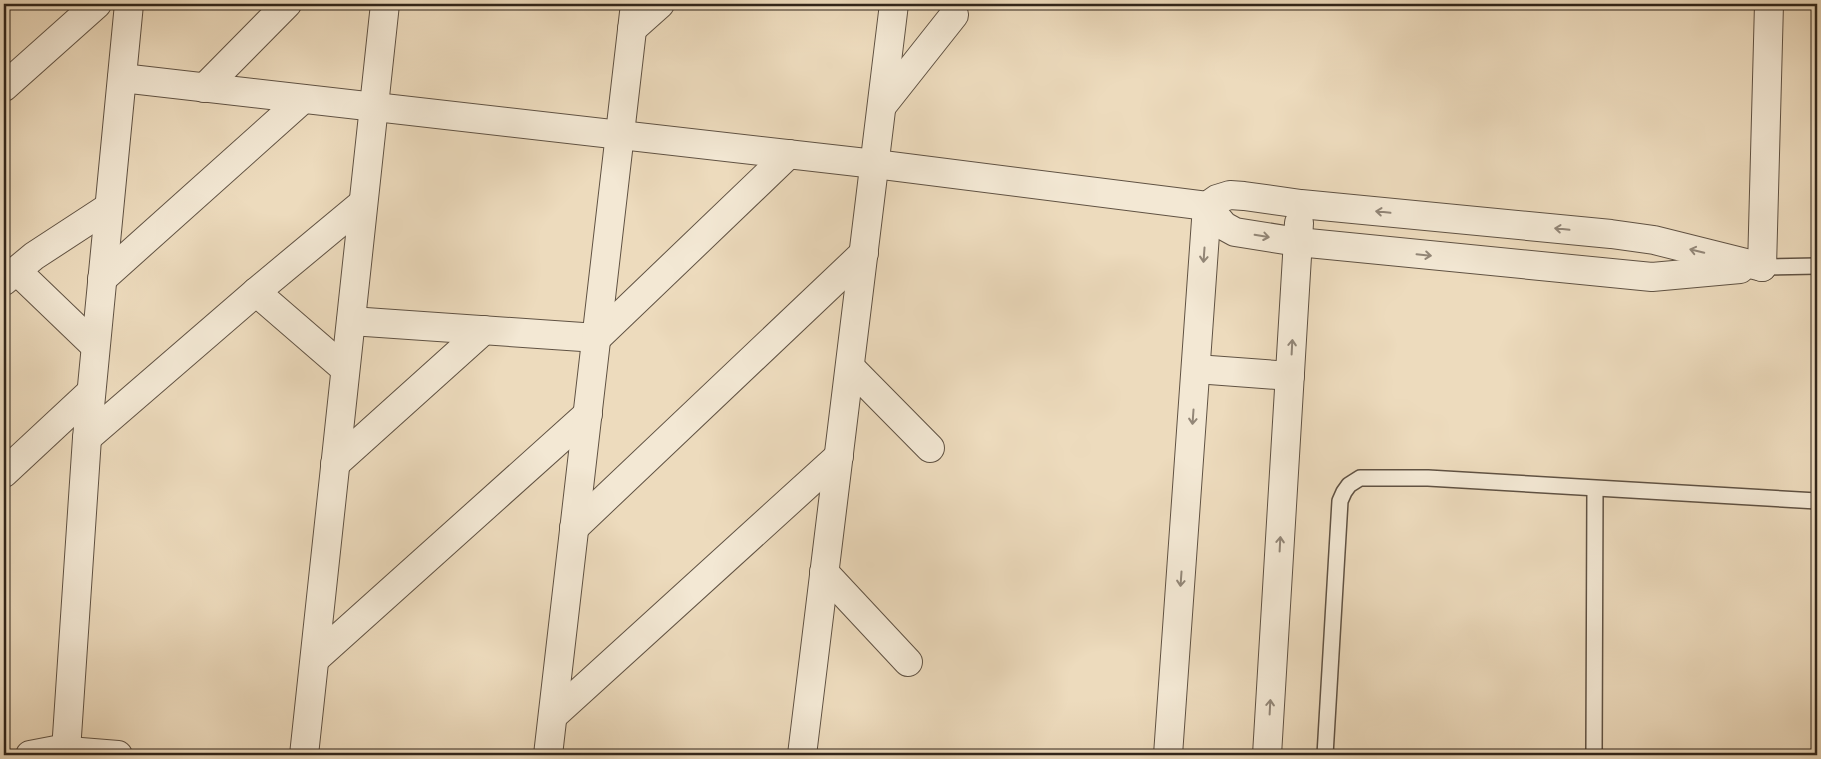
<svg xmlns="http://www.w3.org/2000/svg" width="1821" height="759" viewBox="0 0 1821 759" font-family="'Libre Bodoni',serif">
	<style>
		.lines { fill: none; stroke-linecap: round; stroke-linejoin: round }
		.service-casing { stroke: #605243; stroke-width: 18 }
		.minor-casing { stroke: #605243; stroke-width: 30 }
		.service { stroke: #f3e8d4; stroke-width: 15 }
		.minor { stroke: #f3e8d4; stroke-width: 28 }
		.oneway { stroke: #928677 }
	</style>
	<rect width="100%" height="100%" fill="#eddbbd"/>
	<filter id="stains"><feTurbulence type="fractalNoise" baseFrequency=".004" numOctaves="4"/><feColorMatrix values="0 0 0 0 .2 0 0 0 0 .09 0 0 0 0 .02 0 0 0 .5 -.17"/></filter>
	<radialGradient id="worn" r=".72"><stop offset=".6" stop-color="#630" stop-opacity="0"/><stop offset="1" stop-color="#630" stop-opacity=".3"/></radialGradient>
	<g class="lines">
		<defs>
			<g id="service">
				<path d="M1762,267l55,-1"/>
				<path d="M1325,755l15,-254 4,-9 5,-7 11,-7h68l389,23"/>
				<path d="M1594,755l1,-266"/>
			</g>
			<g id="minor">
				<path d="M632,29l28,-25"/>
				<path d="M122,78l753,86 332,42 10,-7 13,-4 14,1 57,8 310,30 43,6 108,27"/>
				<path d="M4,87l93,-83"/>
				<path d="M204,88l83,-84"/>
				<path d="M882,106l72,-91"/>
				<path d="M1207,206l17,20 11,6 63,10 354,35 88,-8"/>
				<path d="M1762,267l7,-263"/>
				<path d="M17,271l78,75"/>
				<path d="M102,279l201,-180"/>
				<path d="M4,281l30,-25 75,-49"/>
				<path d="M256,292l89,77"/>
				<path d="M351,321l246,17 192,-184"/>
				<path d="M850,367l80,81"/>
				<path d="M1196,369l94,7"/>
				<path d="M87,438l169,-146 107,-89"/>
				<path d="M335,464l149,-134"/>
				<path d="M4,473l87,-81"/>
				<path d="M574,528l290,-275"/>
				<path d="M824,572l84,90"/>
				<path d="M315,659l273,-245"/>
				<path d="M553,716l286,-260"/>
				<path d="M66,751l21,-313 42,-434"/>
				<path d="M30,755l26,-5 62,5"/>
				<path d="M304,755l81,-751"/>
				<path d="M548,755l87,-751"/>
				<path d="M802,755l92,-751"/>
				<path d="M1168,755l39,-549"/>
				<path d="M1267,755l32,-532"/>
			</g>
		</defs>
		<use href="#service" class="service-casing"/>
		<use href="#minor" class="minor-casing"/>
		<use href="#service" class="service"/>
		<use href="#minor" class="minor"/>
	</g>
	<defs><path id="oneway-shaft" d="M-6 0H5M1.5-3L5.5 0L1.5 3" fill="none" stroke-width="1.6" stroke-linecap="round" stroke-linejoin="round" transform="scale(1.25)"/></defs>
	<g class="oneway">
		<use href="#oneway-shaft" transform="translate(1383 212) rotate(-174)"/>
		<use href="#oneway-shaft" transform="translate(1562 229) rotate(-174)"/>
		<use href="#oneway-shaft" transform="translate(1262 236) rotate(9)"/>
		<use href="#oneway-shaft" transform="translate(1697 251) rotate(-166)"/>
		<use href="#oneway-shaft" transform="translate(1204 255) rotate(94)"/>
		<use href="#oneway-shaft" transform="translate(1424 255) rotate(6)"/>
		<use href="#oneway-shaft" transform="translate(1292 347) rotate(-87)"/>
		<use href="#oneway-shaft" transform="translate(1193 417) rotate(94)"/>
		<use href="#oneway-shaft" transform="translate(1280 544) rotate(-87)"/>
		<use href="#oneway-shaft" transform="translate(1181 579) rotate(94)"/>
		<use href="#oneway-shaft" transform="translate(1270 707) rotate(-87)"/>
	</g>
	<rect width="1821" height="759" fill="none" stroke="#eddbbd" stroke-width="20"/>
	<rect x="5" y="5" width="1811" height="749" fill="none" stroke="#31251a" stroke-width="2.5"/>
	<rect x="10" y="10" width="1801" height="739" fill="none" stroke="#31251a"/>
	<rect width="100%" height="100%" filter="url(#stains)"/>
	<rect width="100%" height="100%" fill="url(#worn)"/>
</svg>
